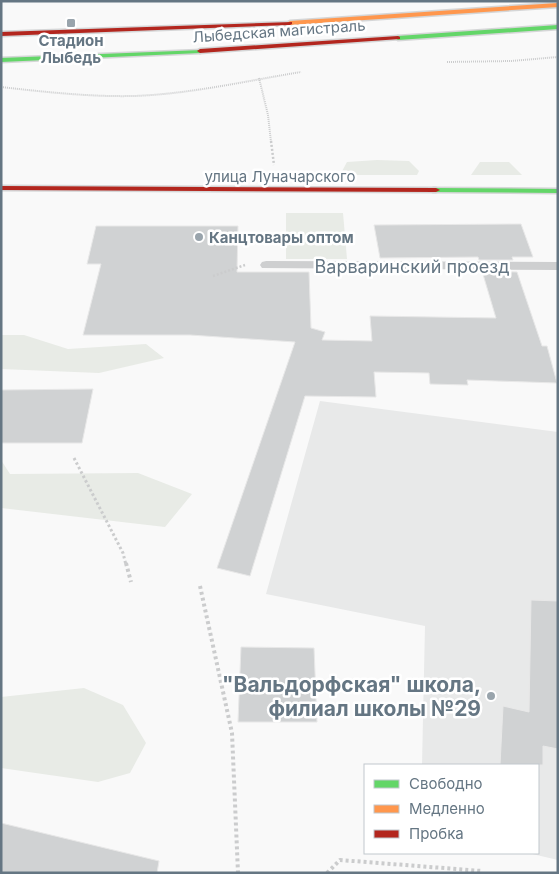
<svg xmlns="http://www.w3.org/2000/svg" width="559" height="874" viewBox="0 0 559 874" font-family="Inter,sans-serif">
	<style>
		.built { fill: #e8e9e9 }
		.green { fill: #e8ebe6 }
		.building { fill: #d0d2d3; stroke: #e8e8e8 }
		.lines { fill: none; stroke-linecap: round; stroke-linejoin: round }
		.fast-casing { stroke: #d5d6d7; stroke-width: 3 }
		.slow-casing { stroke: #d5d6d7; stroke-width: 3 }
		.jam-casing { stroke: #d5d6d7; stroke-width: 3 }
		.path-far3 { stroke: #cbcccd; stroke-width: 2; stroke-dasharray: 1 1; stroke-linecap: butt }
		.path-far2 { stroke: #cbcccd; stroke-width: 2.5; stroke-dasharray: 2 2; stroke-linecap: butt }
		.path-far1 { stroke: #cbcccd; stroke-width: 3; stroke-dasharray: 2.5 2.5; stroke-linecap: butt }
		.path { stroke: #cbcccd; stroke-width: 4; stroke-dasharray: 3 3; stroke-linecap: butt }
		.lane { fill: #cecfd0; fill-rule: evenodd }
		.fast { fill: #63d668; fill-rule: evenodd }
		.slow { fill: #ff974d; fill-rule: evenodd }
		.jam { fill: #b3261e; fill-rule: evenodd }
		.poi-dot { fill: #99a4ac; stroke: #fff; stroke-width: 2 }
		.labels { text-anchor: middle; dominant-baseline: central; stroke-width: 5; stroke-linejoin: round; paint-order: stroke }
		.far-street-label { font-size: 15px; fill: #657683; stroke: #fff }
		.far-poi-label { font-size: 15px; font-weight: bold; fill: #657683; stroke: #fff }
		.street-label { font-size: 18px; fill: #657683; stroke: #fff }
		.near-poi-label { font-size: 21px; font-weight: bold; fill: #657683; stroke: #fff; text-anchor: end }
	</style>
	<rect width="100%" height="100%" fill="#f9f9f9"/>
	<path class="built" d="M320,401l238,31v428l-30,-7h10v-88h-116l3,-139 -159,-32z"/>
	<g class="green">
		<path d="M377,160l32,1 10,10 -2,4h-77l7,-13z"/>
		<path d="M480,162h29l13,13h-51z"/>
		<path d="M286,213h57l4,46h-61z"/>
		<path d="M1,335h23l44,14 78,-5 18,14 -65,15 -98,-4z"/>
		<path d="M1,460l9,14 128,-1 54,21 -27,33 -164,-19z"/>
		<path d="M84,688l39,17 23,38 -16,30 -32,9 -97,-14v-71z"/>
	</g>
	<g class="building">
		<path d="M521,224l12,33h-21l1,3h-34l-1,-3 -98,1 -6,-33z"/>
		<path d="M96,226h142l-1,46h72l2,56 14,4 -3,8 50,1 -2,-25 126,2 -14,-47 35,1 25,74h5l10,37 -90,-3 1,5 -38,-1 -1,-11 -55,-1 2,25 -71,-1 -55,180 -33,-8 78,-226 -105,-7h-107l18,-71h-14z"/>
		<path d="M93,389l-11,54h-81v-53z"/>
		<path d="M531,600l27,1v148l-15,-3v19h-43l3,-59 26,6z"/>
		<path d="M241,647l73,1 3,74h-79z"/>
		<path d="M1,823l158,38 -2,12h-156z"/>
	</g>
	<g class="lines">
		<defs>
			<g id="fast">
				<path d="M558,25v4l-160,11 -3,-2 3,-2z"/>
				<path d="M202,50l1,1 -3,2 -199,9v-4z"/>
				<path d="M433,188l125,1v4l-122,-1h-3z"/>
			</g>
			<path id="slow" d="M558,3v4l-268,18 -3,-2 3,-2z"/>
			<g id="jam">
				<path d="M292,22v2l-2,1 -289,11v-4z"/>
				<path d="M398,36l2,1v2l-200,14 -3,-2 3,-2z"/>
				<path d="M1,186l435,2 4,2 -4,2 -435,-2z"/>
			</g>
		</defs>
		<use href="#fast" class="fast-casing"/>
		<use href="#slow" class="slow-casing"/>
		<use href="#jam" class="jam-casing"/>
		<g class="path-far3">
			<path d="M447,62l64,-1 47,-4"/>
			<path d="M259,78l9,37 3,27"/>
			<path d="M1,87c44,5 89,10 133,9 56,-2 112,-15 167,-24"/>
		</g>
		<g class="path-far2">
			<path d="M271,141l3,24"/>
			<path d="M213,276l32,-11"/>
		</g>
		<path class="path-far1" d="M74,458l49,95 3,12"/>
		<g class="path">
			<path d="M126,563l5,19"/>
			<path d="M200,586l32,147 6,140"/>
			<path d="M327,873l13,-13 142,11"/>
		</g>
		<path class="lane" d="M266,261l292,1v8l-296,-2 -2,-3 2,-3z"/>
		<use href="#fast" class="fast"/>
		<use href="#slow" class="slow"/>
		<use href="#jam" class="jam"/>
	</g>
	<g class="poi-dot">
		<rect x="66" y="18" width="10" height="10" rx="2.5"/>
		<circle cx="199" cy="237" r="5"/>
		<circle cx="491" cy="696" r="5"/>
	</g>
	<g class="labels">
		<g class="far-street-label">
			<text transform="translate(279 31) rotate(-4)">Лыбедская магистраль</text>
			<text x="280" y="176">улица Луначарского</text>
		</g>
		<g class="far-poi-label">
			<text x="71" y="40">Стадион<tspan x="71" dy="17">Лыбедь</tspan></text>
			<text x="209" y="237" text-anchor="start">Канцтовары оптом</text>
		</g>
		<g class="street-label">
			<text x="412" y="266">Варваринский проезд</text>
		</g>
		<g class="near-poi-label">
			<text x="481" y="684">"Вальдорфская" школа,<tspan x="481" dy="24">филиал школы №29</tspan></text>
		</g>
	</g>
	<rect width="559" height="874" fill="none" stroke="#657683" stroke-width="5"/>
	<rect x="364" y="764" width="175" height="90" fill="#ffffff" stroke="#c1c8cd"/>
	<rect x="374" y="780" width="25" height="8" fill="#63d668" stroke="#c1c8cd"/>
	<text x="409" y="789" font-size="15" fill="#657683">Свободно</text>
	<rect x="374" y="805" width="25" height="8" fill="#ff974d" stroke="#c1c8cd"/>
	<text x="409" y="814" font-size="15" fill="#657683">Медленно</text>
	<rect x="374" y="830" width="25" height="8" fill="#b3261e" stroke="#c1c8cd"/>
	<text x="409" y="839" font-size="15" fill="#657683">Пробка</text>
</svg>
